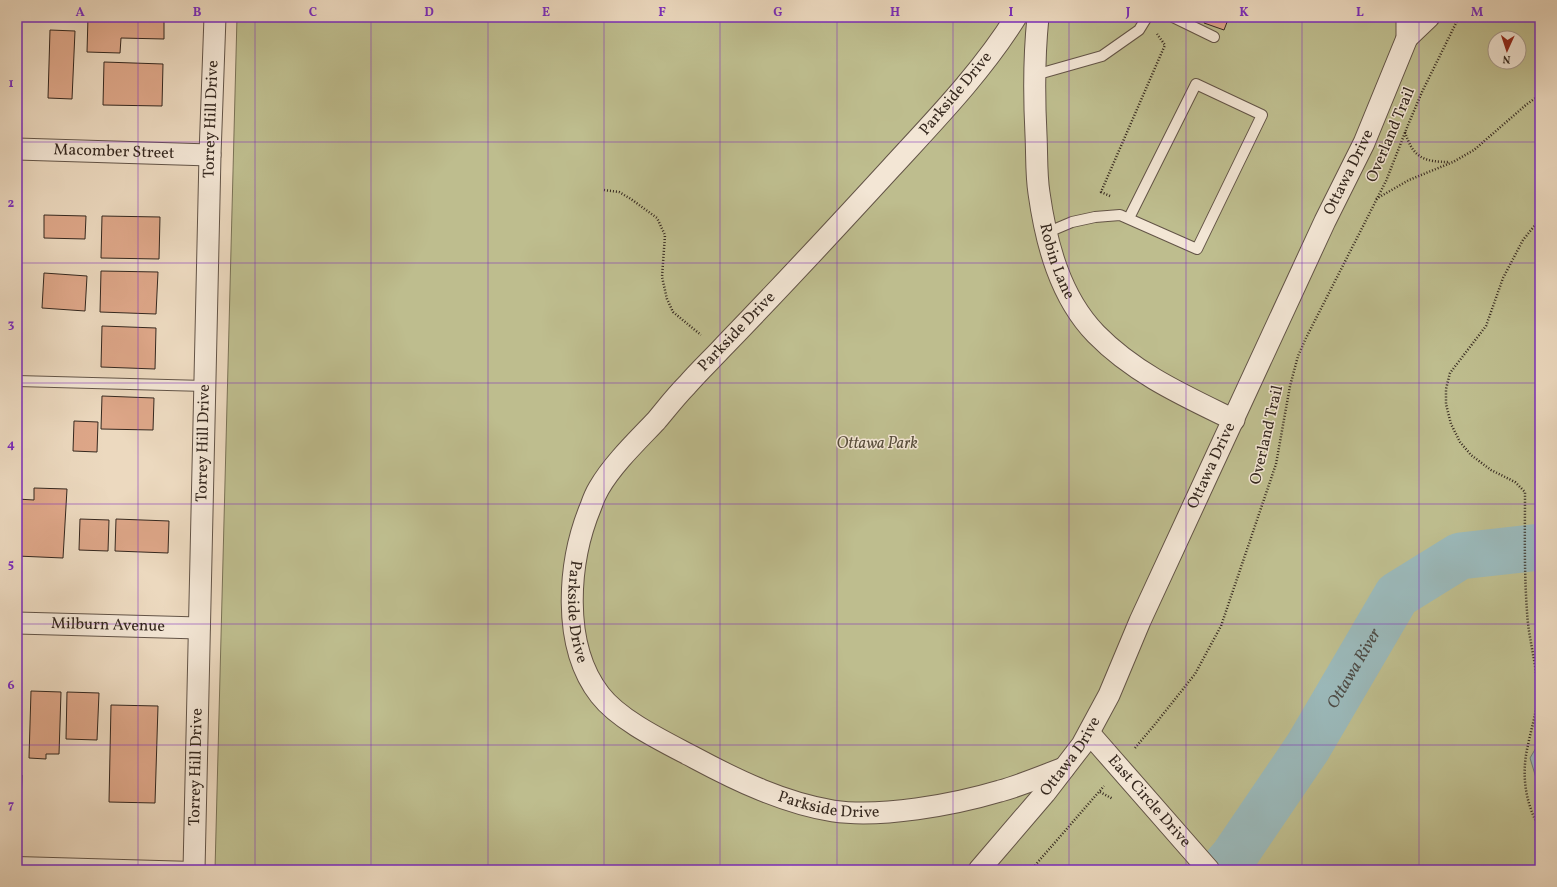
<svg xmlns="http://www.w3.org/2000/svg" width="1557" height="887" viewBox="0 0 1557 887" font-family="Vollkorn,serif">
	<style>
		.green { fill: #bebd8e; stroke: #7a7256; fill-rule: evenodd }
		.water { fill: #9bb9ba; stroke: #727f7c }
		.lines { fill: none; stroke-linecap: round; stroke-linejoin: round }
		.river { stroke: #9bb9ba; stroke-width: 47 }
		.building { fill: #dea789; stroke: #35281f }
		.lane-casing { stroke: #635447; stroke-width: 12 }
		.street-casing { stroke: #635447; stroke-width: 23 }
		.path { stroke: #35281f; stroke-width: 2.5; stroke-dasharray: 1 2; stroke-linecap: butt }
		.lane { stroke: #f3e6d5; stroke-width: 10 }
		.street { stroke: #f3e6d5; stroke-width: 21 }
		.grid { fill: none; stroke: #7b2cbf; stroke-width: 1; stroke-opacity: 0.55 }
		.labels { text-anchor: middle; dominant-baseline: central; stroke-width: 3; stroke-linejoin: round; paint-order: stroke }
		.street-label { font-size: 16px; fill: #35281f; stroke: #f3e6d5 }
		.park-label { font-size: 16px; font-style: italic; fill: #574d3b; stroke: #f3e6d5 }
		.water-label { font-size: 17px; font-style: italic; fill: #4e4c46; stroke: #f3e6d5 }
		.neatline { fill: none; stroke: #7b2cbf; stroke-width: 1.5 }
		.grid-label { font-size: 13px; text-anchor: middle; font-weight: bold; fill: #7b2cbf }
	</style>
	<rect width="100%" height="100%" fill="#ecd9bf"/>
	<filter id="stains"><feTurbulence type="fractalNoise" baseFrequency=".005" numOctaves="4"/><feColorMatrix values="0 0 0 0 .2 0 0 0 0 .09 0 0 0 0 .02 0 0 0 .5 -.17"/></filter>
	<radialGradient id="worn" r=".72"><stop offset=".6" stop-color="#630" stop-opacity="0"/><stop offset="1" stop-color="#630" stop-opacity=".3"/></radialGradient>
	<path class="green" d="M237,17h1303v853h-1325zM1495,38h24v24h-24z"/>
	<path class="water" d="M1540,741v50l-10,-33z"/>
	<g class="lines">
		<path class="river" id="s1" d="M1222,870l12,-14 74,-109 89,-152 63,-39 80,-9"/>
	</g>
	<g class="building">
		<path d="M88,17h76v22l-43,-1 -1,15 -33,-1z"/>
		<path d="M1206,17h23l-5,13 -20,-7z"/>
		<path d="M50,30l25,1 -3,68 -24,-1z"/>
		<path d="M104,62l59,2 -1,42 -59,-1z"/>
		<path d="M44,215l42,1 -1,23 -41,-1z"/>
		<path d="M102,216l58,1 -1,42 -58,-1z"/>
		<path d="M17,238h4l-1,43h-3z"/>
		<path d="M101,271l57,1 -2,42 -56,-2z"/>
		<path d="M44,273l43,3 -2,35 -43,-3z"/>
		<path d="M102,326l54,2 -1,41 -54,-2z"/>
		<path d="M102,396l52,2 -1,32 -52,-1z"/>
		<path d="M74,421l24,1 -1,30 -24,-1z"/>
		<path d="M34,488l33,1 -4,69 -46,-2v-57l17,1z"/>
		<path d="M80,519l29,1 -1,31 -29,-1z"/>
		<path d="M116,519l53,2 -1,32 -53,-2z"/>
		<path d="M31,691l30,1 -2,62h-13v5l-17,-1z"/>
		<path d="M67,692l32,1 -2,47 -31,-1z"/>
		<path d="M111,705l47,1 -3,97 -46,-1z"/>
		<path d="M17,775h5l-1,32h-4z"/>
	</g>
	<g class="lines">
		<defs>
			<g id="lane">
				<path d="M1173,17l41,20"/>
				<path d="M1035,75l67,-19 37,-26 8,-13"/>
				<path d="M1046,233l26,-11 23,-5 25,-2 77,34 65,-134 -66,-31 -67,134"/>
				<path d="M17,381l188,5"/>
				<path d="M17,862l177,5"/>
			</g>
			<g id="street">
				<path id="s2" d="M1016,17c-35,56 -81,103 -125,151 -55,60 -110,119 -167,178 -12,13 -25,25 -37,39 -11,11 -21,24 -31,36 -19,20 -43,43 -57,67 -3,5 -6,12 -8,18 -23,55 -30,139 9,189 20,26 65,47 95,63 43,23 89,45 138,53 48,7 120,-6 167,-20 22,-6 43,-15 64,-23"/>
				<path id="s3" d="M1038,17c-4,39 -4,79 -2,118 1,19 0,39 3,58 7,50 21,104 57,141 39,40 89,62 138,86"/>
				<path d="M1407,38l22,-21"/>
				<path id="s4" d="M17,149l193,6"/>
				<path id="s5" d="M17,623l182,5"/>
				<path id="s6" d="M1089,733l120,137"/>
				<path id="s7" d="M194,870l16,-715 5,-138"/>
				<path id="s8" d="M979,870l66,-77 37,-48 27,-50 31,-74 185,-400 39,-78 43,-105v-21"/>
			</g>
		</defs>
		<use href="#lane" class="lane-casing"/>
		<use href="#street" class="street-casing"/>
		<g class="path">
			<path d="M1405,132c8,26 19,30 45,30"/>
			<path d="M604,190l15,2 12,7 26,19 8,17 -3,42 5,22 6,13 28,23"/>
			<path d="M1110,196l-9,-4 64,-147 -8,-11"/>
			<path d="M1376,199l33,-19 44,-18 21,-12 53,-46 13,-9"/>
			<path d="M1540,219l-17,21 -20,38 -17,48 -36,47 -4,16v15l5,20 9,18 11,13 20,15 24,12 10,10c0,40 -1,79 2,119 1,24 8,47 10,71 3,22 -5,42 -9,63 -7,29 -3,58 12,84"/>
			<path d="M1135,748l21,-25 39,-49 26,-48 55,-162 14,-78 8,-30 8,-18 80,-157 22,-56 14,-33 37,-75"/>
			<path d="M1100,792l13,7"/>
			<path d="M1031,870l73,-84"/>
		</g>
		<use href="#lane" class="lane"/>
		<use href="#street" class="street"/>
	</g>
	<path class="grid" d="M138,17v853M255,17v853M371,17v853M488,17v853M604,17v853M720,17v853M837,17v853M953,17v853M1069,17v853M1186,17v853M1302,17v853M1419,17v853M17,142h1523M17,263h1523M17,383h1523M17,504h1523M17,624h1523M17,745h1523"/>
	<g class="labels">
		<g class="street-label">
			<text transform="translate(956 94) rotate(-50)">Parkside Drive</text>
			<text stroke="none"><textPath href="#s7" startOffset="751">Torrey Hill Drive</textPath></text>
			<text transform="translate(1391 135) rotate(-67)">Overland Trail</text>
			<text stroke="none"><textPath href="#s4" startOffset="97">Macomber Street</textPath></text>
			<text stroke="none"><textPath href="#s8" startOffset="794">Ottawa Drive</textPath></text>
			<text stroke="none"><textPath href="#s3" startOffset="247">Robin Lane</textPath></text>
			<text transform="translate(737 332) rotate(-46)">Parkside Drive</text>
			<text transform="translate(1267 435) rotate(-77)">Overland Trail</text>
			<text stroke="none"><textPath href="#s7" startOffset="427">Torrey Hill Drive</textPath></text>
			<text stroke="none"><textPath href="#s8" startOffset="470">Ottawa Drive</textPath></text>
			<text stroke="none"><textPath href="#s2" startOffset="758">Parkside Drive</textPath></text>
			<text stroke="none"><textPath href="#s5" startOffset="91">Milburn Avenue</textPath></text>
			<text stroke="none"><textPath href="#s8" startOffset="146">Ottawa Drive</textPath></text>
			<text stroke="none"><textPath href="#s7" startOffset="103">Torrey Hill Drive</textPath></text>
			<text stroke="none"><textPath href="#s6" startOffset="91">East Circle Drive</textPath></text>
			<text stroke="none"><textPath href="#s2" startOffset="1105">Parkside Drive</textPath></text>
		</g>
		<g class="park-label">
			<text x="877" y="444">Ottawa Park</text>
		</g>
		<g class="water-label">
			<text stroke="none"><textPath href="#s1" startOffset="241">Ottawa River</textPath></text>
		</g>
	</g>
	<rect width="1557" height="887" fill="none" stroke="#ecd9bf" stroke-width="44"/>
	<g transform="translate(1507 50) rotate(183)"><circle r="19" fill="#f3e6d5" stroke="#a79a8c"/>
	<path d="M0-3L7 15L0 10L-7 15Z" fill="#8f2418"/>
	<text y="-6" font-size="11" font-weight="bold" text-anchor="middle" fill="#35281f">N</text>
	</g>
	<rect x="22" y="22" width="1513" height="843" class="neatline"/>
	<g class="grid-label">
		<text x="80" y="16">A</text>
		<text x="197" y="16">B</text>
		<text x="313" y="16">C</text>
		<text x="429" y="16">D</text>
		<text x="546" y="16">E</text>
		<text x="662" y="16">F</text>
		<text x="778" y="16">G</text>
		<text x="895" y="16">H</text>
		<text x="1011" y="16">I</text>
		<text x="1128" y="16">J</text>
		<text x="1244" y="16">K</text>
		<text x="1360" y="16">L</text>
		<text x="1477" y="16">M</text>
		<text x="11" y="87">1</text>
		<text x="11" y="207">2</text>
		<text x="11" y="328">3</text>
		<text x="11" y="448">4</text>
		<text x="11" y="568">5</text>
		<text x="11" y="689">6</text>
		<text x="11" y="809">7</text>
	</g>
	<rect width="100%" height="100%" filter="url(#stains)"/>
	<rect width="100%" height="100%" fill="url(#worn)"/>
</svg>
